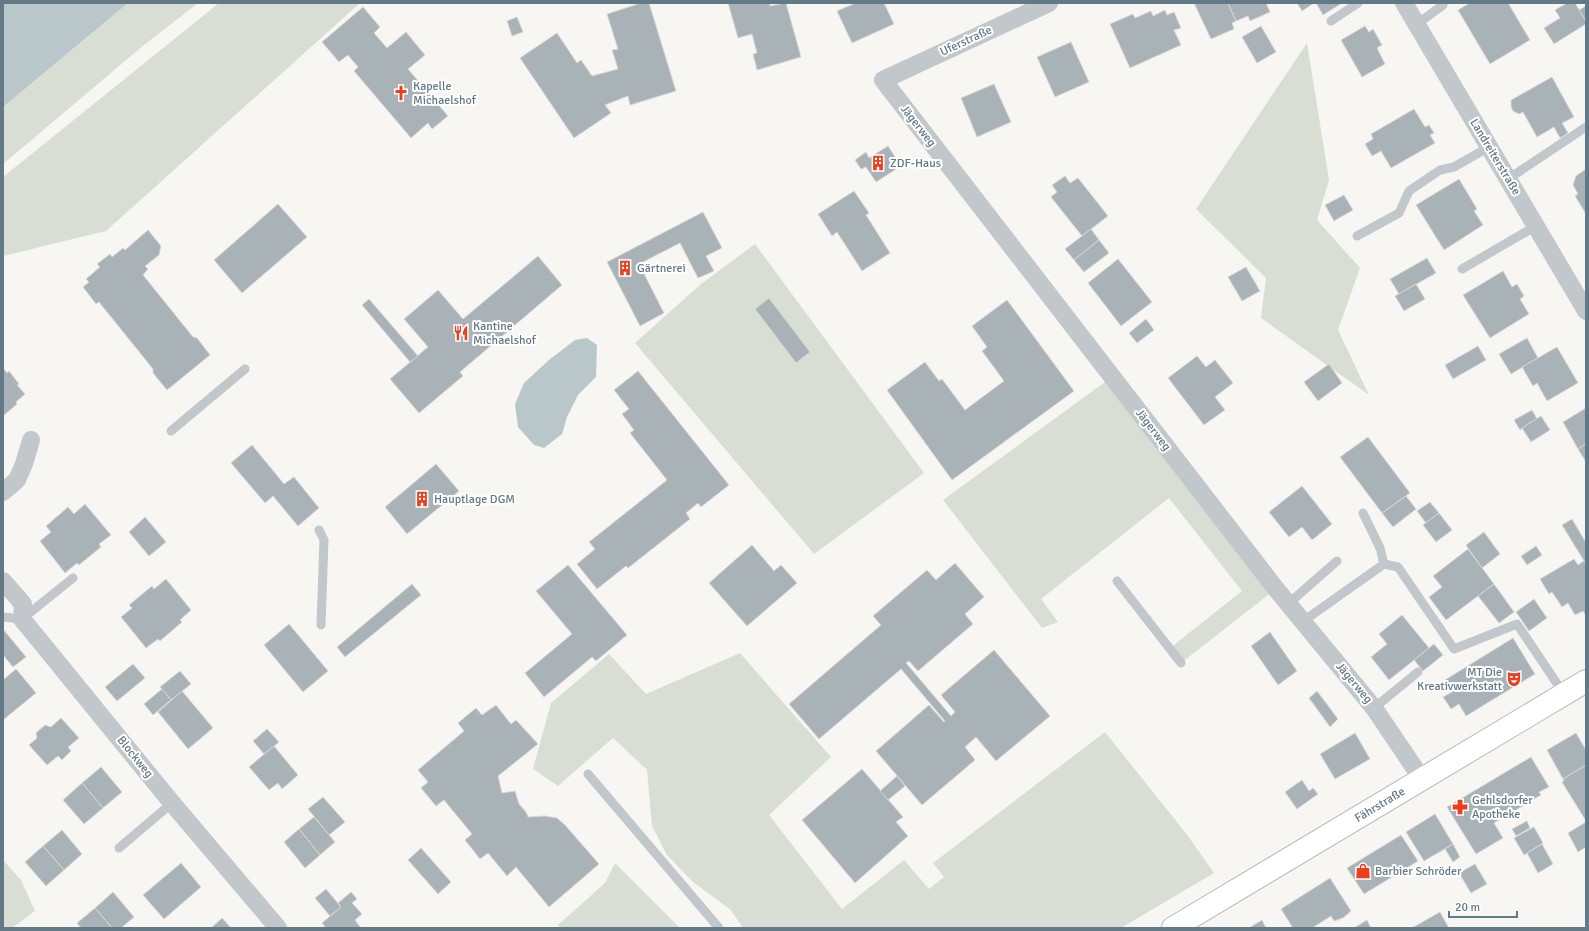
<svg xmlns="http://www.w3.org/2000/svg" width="1589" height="931" viewBox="0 0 1589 931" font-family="Signika,sans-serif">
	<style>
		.green { fill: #d8ded4 }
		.water { fill: #b9c7ca }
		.building { fill: #a8b2b7; stroke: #d8d8d5 }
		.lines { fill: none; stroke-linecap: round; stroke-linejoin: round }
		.secondary-casing { stroke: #b4babe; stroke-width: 24 }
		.lane { stroke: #c1c7ca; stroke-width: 9 }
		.street { stroke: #c1c7ca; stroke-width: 18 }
		.secondary { stroke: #fff; stroke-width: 22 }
		.labels { text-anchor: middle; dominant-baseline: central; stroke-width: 4; stroke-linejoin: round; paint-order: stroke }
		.street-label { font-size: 12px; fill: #647986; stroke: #fff }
		.poi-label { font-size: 12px; fill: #647986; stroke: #fff; text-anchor: start }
	</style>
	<rect width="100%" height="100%" fill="#f7f6f3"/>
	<g class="green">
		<path d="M128,3h70l-54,42 -141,119v-57z"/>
		<path d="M219,3h141l-254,228 -103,25v-79z"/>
		<path d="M1307,43l22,137 -12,40 43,48 -22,62 31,65 -108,-77 5,-40 -70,-69z"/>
		<path d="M755,244l169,229 -110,81 -179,-211 66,-59z"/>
		<path d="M1112,377l164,212 -95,74 -11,-15 72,-57 -73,-93 -128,101 17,23 -16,6 -99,-128z"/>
		<path d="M740,653l91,104 -62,58 73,94 62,-49 25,29 15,-12 -11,-14 172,-131 83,104 26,37 -93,55h-378l-12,-18 -38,-28 -26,-27 -15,-29 -5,-56 -34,-32 -55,48 -25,-17 18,-66 58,-49 37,40z"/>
		<path d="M3,860l18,20 14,31 -23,17h-9z"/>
		<path d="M615,863l65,65h-119l-3,-3 47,-42z"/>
	</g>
	<g class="water">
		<path d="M3,3h125l-125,104z"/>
		<path d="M587,338l10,7 -1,32 -18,18 -11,22 -5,17 -18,14 -10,-3 -16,-18 -3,-23 9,-21 25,-23 26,-20z"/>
	</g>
	<g class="building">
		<path d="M641,3h8l27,88 -46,14 -2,-9 -23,9 6,8 -37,25 -54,-80 37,-25 20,30 4,-3 11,16 26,-7 -6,-19 6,-1 -11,-35z"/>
		<path d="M728,3h41l1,3 16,-3 15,54 -44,13 -4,-16 4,-1 -5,-19 -14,4z"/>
		<path d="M856,3h28l10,21 -42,19 -15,-32z"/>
		<path d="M1194,3h34l8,18 -4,2 2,6 -23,10z"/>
		<path d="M1228,3h38l4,9 -20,9 -2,-5 -12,5z"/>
		<path d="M1297,3h17l-12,8z"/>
		<path d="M1316,3h26l-19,12z"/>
		<path d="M1470,3h38l22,37 -40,24 -32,-54z"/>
		<path d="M1567,3h8l11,18v3l-32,20 -10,-16 16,-10 -5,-8z"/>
		<path d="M1586,6v15l-7,-11z"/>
		<path d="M363,7l17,20 -6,6 13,15 19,-16 19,23 -17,14 40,47 -16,13 -4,-6 -17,15 -57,-67 4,-4 -10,-12 -9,7 -17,-20z"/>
		<path d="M1165,10l2,5 7,-3 7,16 -7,2 7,15 -51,23 -20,-44 23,-10 2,4 16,-7 2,5z"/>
		<path d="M517,17l6,15 -11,4 -5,-15z"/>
		<path d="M1261,26l15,26 -19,11 -15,-26z"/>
		<path d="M1365,26l4,6 4,-3 9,16 -5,3 8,16 -23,13 -21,-37z"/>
		<path d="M1071,42l18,40 -34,15 -18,-40z"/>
		<path d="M1552,77l22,40 -12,6 6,10 -8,5 -6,-11 -17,10 -14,-25 -4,2 -6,-3 -2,-5v-6z"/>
		<path d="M994,84l17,38 -34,15 -16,-39z"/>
		<path d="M1414,109l11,18 4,-2 5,8 -4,2 5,8 -44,25 -10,-17 -9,5 -7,-12 8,-5 -2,-5z"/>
		<path d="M888,146l13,20 -25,16 -10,-15 -5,2 -6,-9 11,-8 3,6z"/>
		<path d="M1586,169v45l-11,-18 3,-2 -5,-9 3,-9z"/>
		<path d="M1065,176l5,7 8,-5 30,38 -26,20 -31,-39 6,-5 -5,-7z"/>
		<path d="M1459,179l18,30 -3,2 9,14 -39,25 -28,-45z"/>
		<path d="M854,191l15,22 -3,2 24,38 -28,18 -25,-39 -5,4 -14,-22z"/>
		<path d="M1344,195l9,15 -19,11 -9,-16z"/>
		<path d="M278,204l29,33 -65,56 -28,-33z"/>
		<path d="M703,212l19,36 -16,8 8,15 -16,7 -18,-35 -41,21 25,49 -24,13 -33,-64z"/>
		<path d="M1091,229l8,11 -25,20 -9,-11z"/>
		<path d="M148,230l13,16 -2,9 -14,11 3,3 -5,6 50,62 4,1 13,17 -43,35 -14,-17v-4l-54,-67 -3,2 -13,-17 6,-5 -3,-3 14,-12 -3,-3 13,-10 2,3 11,-9 2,2z"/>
		<path d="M1099,240l10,13 -25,19 -10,-12z"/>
		<path d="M538,256l24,29 -102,87 3,4 -44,37 -29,-34 38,-32 -24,-28 34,-29 25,29z"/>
		<path d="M1427,258l9,15 -37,21 -9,-15z"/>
		<path d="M1118,259l34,43 -31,24 -33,-43z"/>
		<path d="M1246,267l14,24 -18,10 -14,-24z"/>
		<path d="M1503,271l9,16 5,-3 7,12 -4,3 9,15 -39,24 -27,-43z"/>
		<path d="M1416,284l9,15 -21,12 -9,-15z"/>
		<path d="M769,298l41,54 -14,11 -41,-54z"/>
		<path d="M369,299l49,57 -8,6 -48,-57z"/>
		<path d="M1007,300l67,91 -122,89 -65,-90 38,-28 14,19 3,-2 23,31 39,-29 -22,-30 5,-4 -15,-21z"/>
		<path d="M1146,319l8,11 -17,13 -8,-10z"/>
		<path d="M1527,338l11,20 -27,16 -12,-20z"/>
		<path d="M1478,346l8,14 -33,19 -8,-14z"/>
		<path d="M1557,347l21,36 -31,18 -10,-18 -4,3 -11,-19z"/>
		<path d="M1197,356l9,11 9,-7 18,23 -18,14 10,13 -21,15 -36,-47z"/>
		<path d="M1329,364l13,19 -24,18 -14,-19z"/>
		<path d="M3,368l4,5 2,-2 10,13 -2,1 8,9 -9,8 1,2 -14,12z"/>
		<path d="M638,371l91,114 -28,22 -3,-4 -12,10 4,6 -62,49 -2,-2 -29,23 -20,-25 18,-15 -6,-7 78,-62 -37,-47 4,-3 -12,-16 7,-5 -15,-19z"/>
		<path d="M1586,408v36l-8,5 -15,-27z"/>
		<path d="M1532,410l5,9 -17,11 -6,-10z"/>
		<path d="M1541,416l9,14 -19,12 -9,-14z"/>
		<path d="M1368,437l42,56 -28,20 -42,-56z"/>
		<path d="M1586,444v18l-8,-13z"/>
		<path d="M252,445l32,39 10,-7 25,31 -21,18 -25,-30 -8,7 -34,-40z"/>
		<path d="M436,464l23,27 -52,43 -22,-27z"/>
		<path d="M1302,486l30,38 -20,16 -10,-13 -13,10 -20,-25z"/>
		<path d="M1406,496l10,13 -23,18 -11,-14z"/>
		<path d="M1430,502l9,11 -13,10 -9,-12z"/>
		<path d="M85,504l26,31 -12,9 2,3 -22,18 -2,-2 -12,10 -25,-32 11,-9 -5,-6 22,-19 6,7z"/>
		<path d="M1439,513l13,17 -16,12 -13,-17z"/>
		<path d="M145,517l21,25 -17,14 -20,-24z"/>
		<path d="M1572,519l13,22 1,-1v24l-24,-39z"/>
		<path d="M1484,532l16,22 -18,14 -16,-23z"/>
		<path d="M752,545l22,26 7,-6 16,18 -50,43 -38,-43z"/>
		<path d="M1536,546l6,9 -15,10 -6,-9z"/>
		<path d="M1468,549l26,35 -48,36 -17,-23 13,-10 -9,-11z"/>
		<path d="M1574,559l4,6 6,-4 2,3v52l-3,-5 -8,4 -7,-12 -6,4 -10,-15 -3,2 -9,-15z"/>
		<path d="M955,563l29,34 -19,17 8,10 -55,47 -9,-10 -3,2 45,53 4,-4 -14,-17 53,-45 56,66 -54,45 -20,-24 -11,10 10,13 -53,45 -46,-54 53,-46 15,17 1,-1 -44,-52 -82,70 -30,-35 92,-79 -8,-9 54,-46 9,10z"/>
		<path d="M568,565l59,70 -31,26 -4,-4 -48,40 -19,-24 47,-39 -36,-43z"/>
		<path d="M166,579l25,31 -11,10 2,2 -22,19 -2,-2 -12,9 -25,-31 11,-9 -3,-3 23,-19 2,3z"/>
		<path d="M412,584l9,11 -76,62 -8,-10z"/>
		<path d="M1494,584l20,28 -15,11 -21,-27z"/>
		<path d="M1534,599l13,19 -18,13 -13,-19z"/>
		<path d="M1402,615l27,33 -40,32 -18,-23 16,-13 -8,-10z"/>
		<path d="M289,624l39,47 -25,21 -39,-47z"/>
		<path d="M3,629l23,28 -13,10 -10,-12z"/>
		<path d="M1270,632l27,39 -19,14 -27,-39z"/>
		<path d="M1513,638l22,36 -69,42 -7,-12 -8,5 -8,-12 9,-5 -7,-12z"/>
		<path d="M1434,644l9,11 -20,16 -9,-11z"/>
		<path d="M133,664l12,14 -28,23 -12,-14z"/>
		<path d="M16,669l20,24 -33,27v-40z"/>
		<path d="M180,671l11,13 -20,16 -11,-13z"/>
		<path d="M162,689l9,11 -18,15 -9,-11z"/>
		<path d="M182,691l31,37 -25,21 -30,-37z"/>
		<path d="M1317,691l21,28 -8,8 -21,-29z"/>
		<path d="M496,705l15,19 5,-4 22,24 -40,32 4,17 13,-2 4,13 7,8 2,5 17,-1 12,2 8,7 34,39 -50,43 -33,-40 -9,9 -19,-23 -8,6 -15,-19 7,-6 -28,-34 -8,6 -15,-18 7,-6 -10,-12 46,-39 -6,-8 18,-15 6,7z"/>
		<path d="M61,718l18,20 -11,9 3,4 -9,9 -4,-4 -11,9 -18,-20 8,-7 -1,-5 9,-8 6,2z"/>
		<path d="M267,729l12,13 -15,12 -11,-13z"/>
		<path d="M1355,733l15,26 -35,20 -15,-25z"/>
		<path d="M1576,733l10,17v15l-23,14 -16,-29z"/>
		<path d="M274,746l24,29 -16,14 -4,-6 -9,7 -20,-23z"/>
		<path d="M1531,757l18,30 -10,5 2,3 -47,28 9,15 -27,16 -29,-47z"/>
		<path d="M1586,765v56l-24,-39 2,-1 -1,-2z"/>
		<path d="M101,767l21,25 -19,16 -21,-25z"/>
		<path d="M862,769l41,48 -7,5 12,14 -53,47 -53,-63z"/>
		<path d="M897,776l8,10 -17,14 -8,-9z"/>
		<path d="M1302,780l7,11 4,-3 5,6 -21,15 -12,-17z"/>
		<path d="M82,783l21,25 -19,16 -21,-24z"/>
		<path d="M323,797l22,25 -16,13 -21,-26z"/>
		<path d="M1435,814l18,30 -29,17 -18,-29z"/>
		<path d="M314,817l21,25 -15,13 -21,-26z"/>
		<path d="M1527,821l3,7 -14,8 -4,-7z"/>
		<path d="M1586,822v25l-8,5 -10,-19z"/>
		<path d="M1534,827l9,16 -19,12 -10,-17z"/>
		<path d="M299,829l21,26 -15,13 -21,-26z"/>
		<path d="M62,830l20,24 -18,16 -21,-24z"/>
		<path d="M1401,835l17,26 -54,33 -17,-26z"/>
		<path d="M1453,844l7,13 -7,5 -8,-13z"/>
		<path d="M1542,844l11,20 -15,9 -11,-20z"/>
		<path d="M43,846l21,24 -18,16 -21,-24z"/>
		<path d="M421,848l30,34 -13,12 -30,-34z"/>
		<path d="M181,863l20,24 -37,32 -21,-24z"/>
		<path d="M1475,864l12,20 -16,9 -12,-20z"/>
		<path d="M1330,878l21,33 -8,7 -9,3 -3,-5 -19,12h-19l-12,-19z"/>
		<path d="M326,889l15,18 -11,9 -15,-18z"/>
		<path d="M113,892l21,25 -13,11h-9l-17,-20z"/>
		<path d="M351,892l6,7 -5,4 10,11 -7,6 6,8h-35l-4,-5 19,-16 -3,-4z"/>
		<path d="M95,908l17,20h-31l-4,-5z"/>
		<path d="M1440,912l9,16h-37z"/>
		<path d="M222,918l9,10h-20z"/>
		<path d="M1262,920l4,8h-17z"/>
		<path d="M1367,920l4,8h-17z"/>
	</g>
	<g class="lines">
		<defs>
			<path id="secondary" d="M1173,928l413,-247"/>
		</defs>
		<use href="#secondary" class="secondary-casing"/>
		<g class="lane">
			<path d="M1331,21l27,-18"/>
			<path d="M1417,24l26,-19v-2"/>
			<path d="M1508,179l78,-52"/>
			<path d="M1357,236l42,-23 10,-22 31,-21 14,-3 35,-20"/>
			<path d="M1462,269l74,-43"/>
			<path d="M171,431l74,-62"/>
			<path d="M1363,513l17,35 4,16"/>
			<path d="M319,530l5,10 -3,85"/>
			<path d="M1117,581l64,82"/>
			<path d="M1288,604l49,-43"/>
			<path d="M3,617l19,2 51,-41"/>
			<path d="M1302,622l82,-58 14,3 56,82 63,-25 47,70"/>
			<path d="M1374,708l44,-36"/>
			<path d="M588,774l131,154"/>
			<path d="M119,848l53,-45"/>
		</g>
		<g class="street">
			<path d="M1049,3l-166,77 393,509 98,119 48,71"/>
			<path d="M1404,3l182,308"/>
			<path d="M3,492l14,-12 7,-16 7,-24"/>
			<path d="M3,581l20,23 -1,15 150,184 106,125"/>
		</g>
		<use href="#secondary" class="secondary"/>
	</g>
	<defs>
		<symbol id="church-bare" viewBox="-9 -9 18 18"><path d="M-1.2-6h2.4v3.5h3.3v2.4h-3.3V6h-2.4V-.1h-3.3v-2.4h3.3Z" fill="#ec3f1d" stroke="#fff" stroke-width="2.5" paint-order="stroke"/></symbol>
		<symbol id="building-bare" viewBox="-9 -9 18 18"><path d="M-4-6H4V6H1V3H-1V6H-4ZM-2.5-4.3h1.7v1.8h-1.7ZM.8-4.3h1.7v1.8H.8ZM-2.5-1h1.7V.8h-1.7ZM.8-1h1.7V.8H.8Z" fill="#ec3f1d" stroke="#fff" stroke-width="2.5" paint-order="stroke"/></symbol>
		<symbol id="restaurant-bare" viewBox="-9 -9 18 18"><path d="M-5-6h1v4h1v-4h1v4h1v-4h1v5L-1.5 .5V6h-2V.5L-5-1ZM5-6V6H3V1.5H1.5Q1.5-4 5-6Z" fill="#ec3f1d" stroke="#fff" stroke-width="2.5" paint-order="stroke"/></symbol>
		<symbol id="theatre-bare" viewBox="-9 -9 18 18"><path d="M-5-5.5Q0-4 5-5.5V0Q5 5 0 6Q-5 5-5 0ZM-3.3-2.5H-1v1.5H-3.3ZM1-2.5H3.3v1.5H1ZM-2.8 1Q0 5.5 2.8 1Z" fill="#ec3f1d" stroke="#fff" stroke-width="2.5" paint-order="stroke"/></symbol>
		<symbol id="pharmacy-bare" viewBox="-9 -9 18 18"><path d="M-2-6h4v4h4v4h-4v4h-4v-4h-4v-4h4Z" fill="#ec3f1d" stroke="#fff" stroke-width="2.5" paint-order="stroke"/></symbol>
		<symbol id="shop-bare" viewBox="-9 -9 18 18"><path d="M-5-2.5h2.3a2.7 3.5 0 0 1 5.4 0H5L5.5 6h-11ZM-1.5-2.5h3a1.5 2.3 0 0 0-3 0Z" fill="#ec3f1d" stroke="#fff" stroke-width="2.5" paint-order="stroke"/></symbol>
	</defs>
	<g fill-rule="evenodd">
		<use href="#church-bare" x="390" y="82" width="22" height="22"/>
		<use href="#building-bare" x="867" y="152" width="22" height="22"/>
		<use href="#building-bare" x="614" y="257" width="22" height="22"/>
		<use href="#restaurant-bare" x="450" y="322" width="22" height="22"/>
		<use href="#building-bare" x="411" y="488" width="22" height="22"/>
		<use href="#theatre-bare" x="1503" y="668" width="22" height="22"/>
		<use href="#pharmacy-bare" x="1449" y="796" width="22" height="22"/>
		<use href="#shop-bare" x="1352" y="860" width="22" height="22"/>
	</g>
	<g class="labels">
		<g class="street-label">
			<text transform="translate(966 41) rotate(-25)">Uferstraße</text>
			<text transform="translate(918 126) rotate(52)">Jägerweg</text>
			<text transform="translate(1495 157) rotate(59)">Landreiterstraße</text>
			<text transform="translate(1153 430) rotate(52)">Jägerweg</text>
			<text transform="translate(1354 683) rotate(50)">Jägerweg</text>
			<text transform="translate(135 757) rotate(51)">Blockweg</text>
			<text transform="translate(1380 805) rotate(-31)">Fährstraße</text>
		</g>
		<g class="poi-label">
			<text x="413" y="86">Kapelle<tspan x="413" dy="14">Michaelshof</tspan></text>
			<text x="890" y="163">ZDF-Haus</text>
			<text x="637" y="268">Gärtnerei</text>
			<text x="473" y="326">Kantine<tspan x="473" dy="14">Michaelshof</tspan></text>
			<text x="434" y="499">Hauptlage DGM</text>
			<text x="1502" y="672" text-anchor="end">MT Die<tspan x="1502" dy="14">Kreativwerkstatt</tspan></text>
			<text x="1472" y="800">Gehlsdorfer<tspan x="1472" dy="14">Apotheke</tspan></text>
			<text x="1375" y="871">Barbier Schröder</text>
		</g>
	</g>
	<rect width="1589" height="931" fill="none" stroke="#647986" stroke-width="8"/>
	<path d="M1449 911v6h68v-6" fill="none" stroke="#647986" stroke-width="2"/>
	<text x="1455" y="911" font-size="12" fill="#647986" stroke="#ffffff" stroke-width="3" paint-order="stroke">20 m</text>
</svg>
